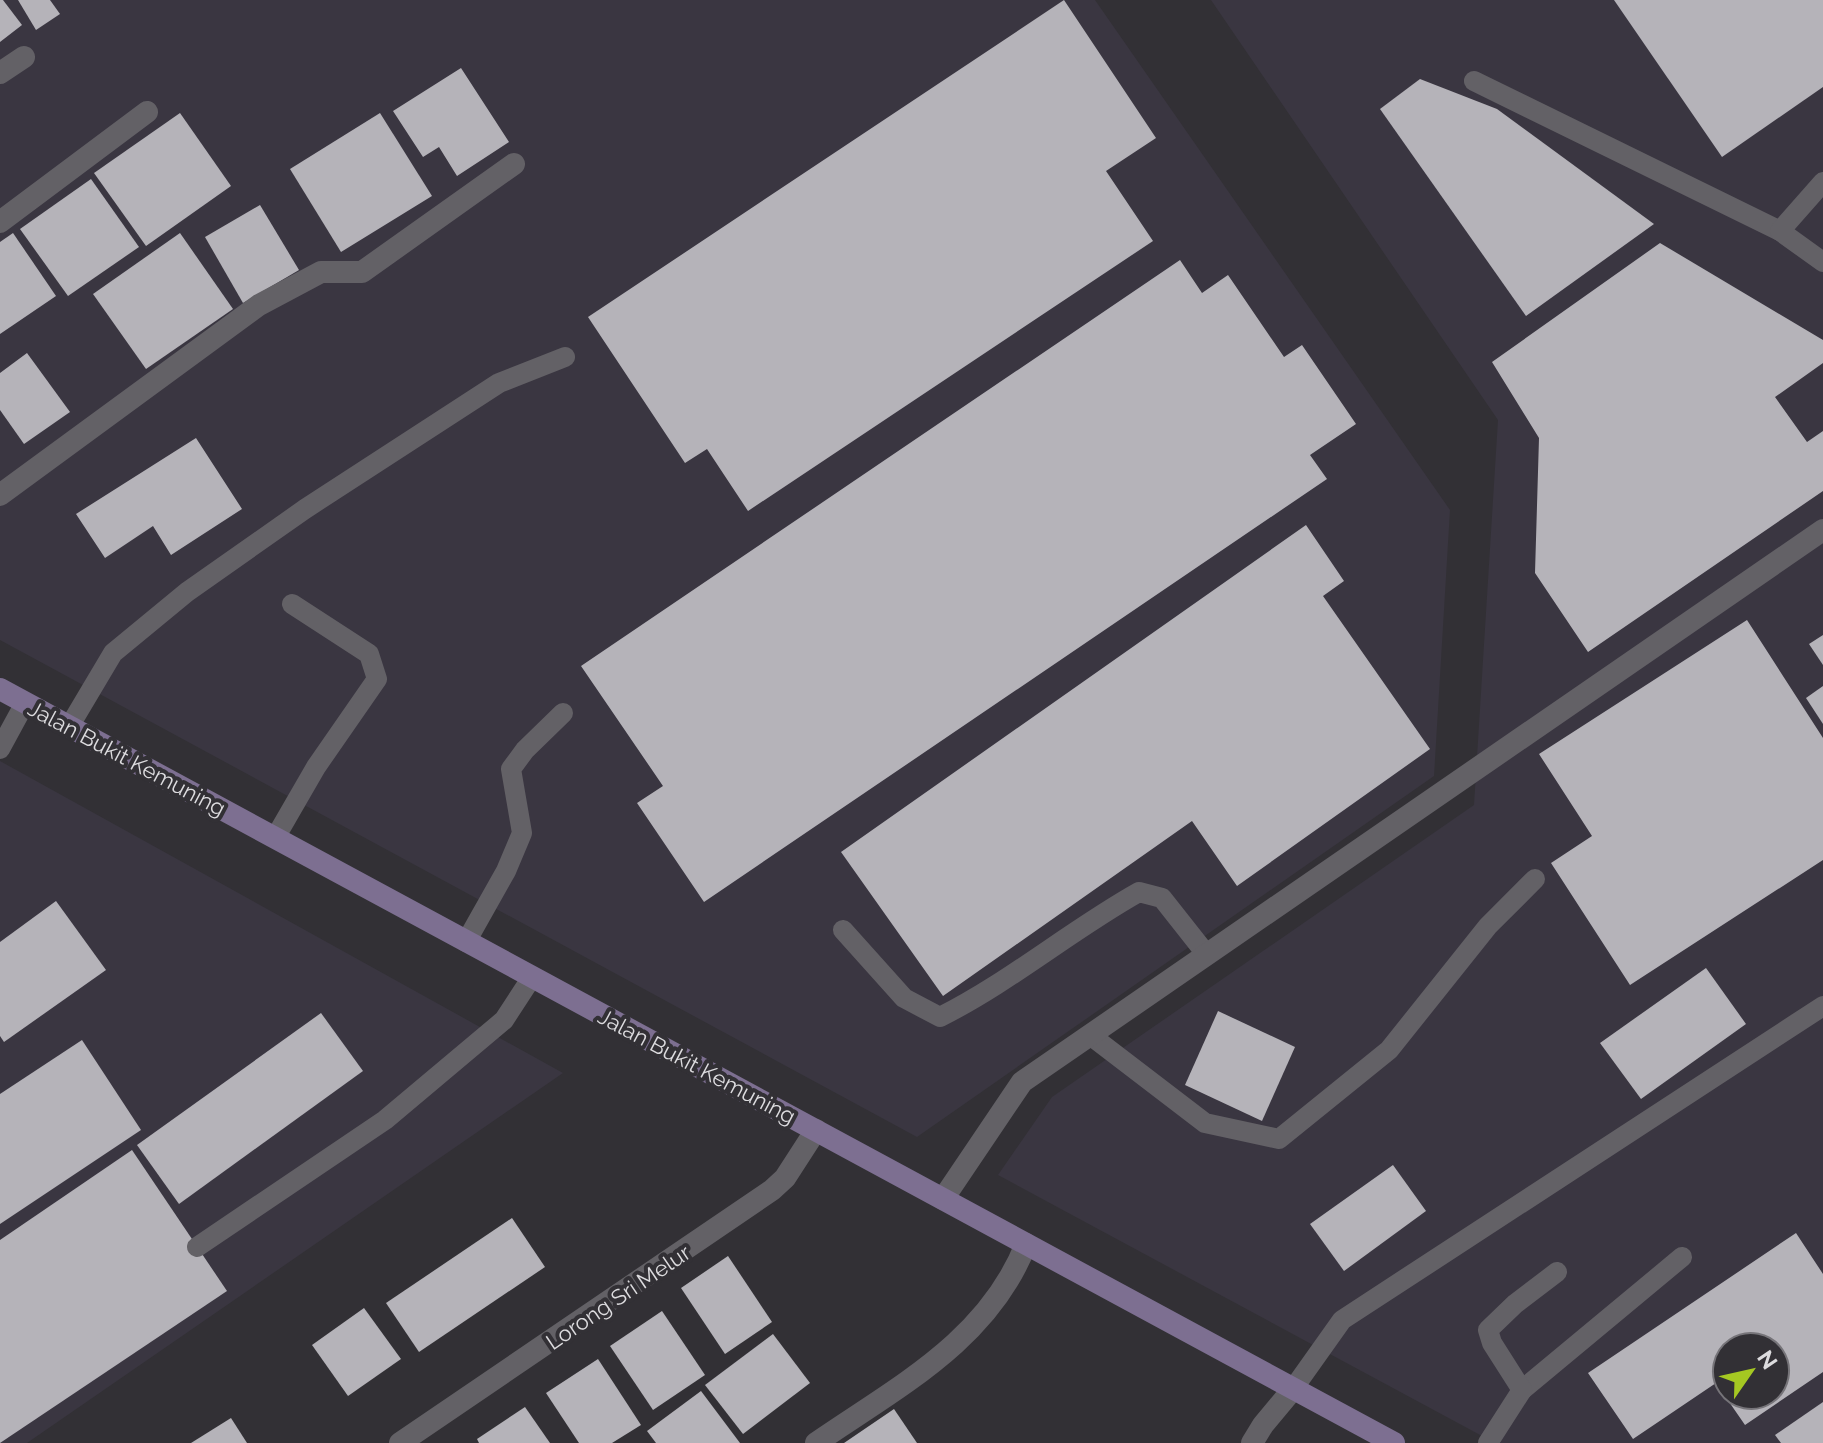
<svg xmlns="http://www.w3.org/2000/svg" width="1823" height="1443" viewBox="0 0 1823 1443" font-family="Raleway,sans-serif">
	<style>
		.built { fill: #3a3641; fill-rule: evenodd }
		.building { fill: #b5b3b9; fill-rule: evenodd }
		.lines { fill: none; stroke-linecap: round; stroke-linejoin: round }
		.service { stroke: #636166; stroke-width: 20 }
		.minor { stroke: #636166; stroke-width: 22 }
		.secondary { stroke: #7d6f91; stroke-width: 22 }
		.labels { text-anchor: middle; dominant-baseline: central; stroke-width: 8; stroke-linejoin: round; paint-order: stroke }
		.street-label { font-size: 22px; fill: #dcdbde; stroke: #323035 }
	</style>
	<rect width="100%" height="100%" fill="#323035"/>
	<g class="built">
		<path d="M0,0h1095l355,510 -16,266 -517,361 -917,-497z"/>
		<path d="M1211,0h612v1443h-328l-497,-268 54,-78 422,-292 24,-385zM1727,1347h48v48h-48z"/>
		<path d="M0,761l563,312 -536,370h-27z"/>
	</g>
	<g class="building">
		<path d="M0,0h3l19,25 -22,17z"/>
		<path d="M18,0h32l10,14 -24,16z"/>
		<path d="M1064,0l92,138 -50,33 47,70 -405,270 -41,-62 -22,14 -97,-146z"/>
		<path d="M1614,0h209v87l-101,70z"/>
		<path d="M461,68l48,74 -52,34 -18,-29 -16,10 -30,-46z"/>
		<path d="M1420,79l77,30 157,115 -128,92 -146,-207z"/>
		<path d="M180,113l51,73 -85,60 -52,-73z"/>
		<path d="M380,113l52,83 -91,56 -51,-83z"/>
		<path d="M91,179l48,68 -71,49 -48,-67z"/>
		<path d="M260,205l39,65 -56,33 -38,-66z"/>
		<path d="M13,233l43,63 -56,38v-92z"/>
		<path d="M180,233l53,76 -87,60 -53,-75z"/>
		<path d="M1660,243l163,97v23l-48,34 32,45 16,-11v60l-235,161 -53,-79 4,-135 -47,-76z"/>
		<path d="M1180,260l22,33 26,-18 56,82 18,-12 54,79 -46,31 17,24 -623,423 -67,-99 26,-17 -82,-120z"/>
		<path d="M27,353l43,59 -46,32 -24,-34v-37z"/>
		<path d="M196,438l46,71 -71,46 -18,-29 -48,32 -29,-44z"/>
		<path d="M1306,525l38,56 -21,15 107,153 -193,137 -45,-65 -249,175 -102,-144z"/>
		<path d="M1747,620l76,118v122l-193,125 -79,-122 41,-27 -53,-82z"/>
		<path d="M1823,635v30l-14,-21z"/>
		<path d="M1823,686v38l-17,-26z"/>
		<path d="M56,901l50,69 -102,72 -4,-6v-94z"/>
		<path d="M1706,968l40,56 -105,75 -41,-56z"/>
		<path d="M1218,1011l77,36 -33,74 -77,-36z"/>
		<path d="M321,1013l42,58 -184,133 -42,-59z"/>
		<path d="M82,1040l59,90 -141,94v-130z"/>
		<path d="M132,1150l95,141 -227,152v-203z"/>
		<path d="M1393,1165l33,46 -82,60 -34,-47z"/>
		<path d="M512,1218l33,49 -126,85 -33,-49z"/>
		<path d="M1796,1233l27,41v98l-78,53 -29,-42 -83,56 -45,-66zM1727,1347h48v48h-48z"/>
		<path d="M728,1256l44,66 -47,32 -44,-66z"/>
		<path d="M364,1308l37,51 -53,37 -36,-51z"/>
		<path d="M662,1311l43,64 -52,35 -43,-64z"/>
		<path d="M773,1334l37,49 -67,51 -38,-49z"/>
		<path d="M598,1359l43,66 -29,18h-33l-33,-50z"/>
		<path d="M701,1391l39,52h-84l-9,-12z"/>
		<path d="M1823,1402v41h-42l-6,-8z"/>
		<path d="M525,1407l25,36h-71l-2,-4z"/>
		<path d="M894,1409l23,34h-73z"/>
		<path d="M231,1418l16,25h-56z"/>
	</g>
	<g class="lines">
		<g class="service">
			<path d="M1474,81l306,150"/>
			<path d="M1823,182l-43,49 43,31"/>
			<path d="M69,727l44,-74 74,-61 118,-83 194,-126 66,-26"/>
			<path d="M0,749l25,-46"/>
			<path d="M275,838l41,-71 61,-88 -8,-25 -77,-50"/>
			<path d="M843,930l61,68 36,19c70,-35 131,-87 199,-125l23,6 45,57"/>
			<path d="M466,942l40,-71 16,-38 -11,-64 14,-19 38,-37"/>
			<path d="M1090,1035l115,88 74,16 110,-89 99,-124 47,-47"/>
			<path d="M197,1247l188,-127 119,-100 28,-43"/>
			<path d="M1293,1389l49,-69 481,-314"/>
			<path d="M1522,1390l160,-133"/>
			<path d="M1488,1443l34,-53 -30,-47 -4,-13 27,-26 42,-32"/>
		</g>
		<g class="minor">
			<path d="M0,73l24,-16"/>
			<path d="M0,222l147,-110"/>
			<path d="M0,495l259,-190 62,-33h41l152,-108"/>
			<path d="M943,1199l79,-117 801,-552"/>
			<path d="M400,1443l372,-253 13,-12 31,-48"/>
			<path d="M816,1443c81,-56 172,-102 210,-199"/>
			<path d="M1252,1443l11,-18 30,-36"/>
		</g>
		<path class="secondary" d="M0,689l1394,754"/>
	</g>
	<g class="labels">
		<g class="street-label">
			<text transform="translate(127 758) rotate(28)">Jalan Bukit Kemuning</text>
			<text transform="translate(697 1066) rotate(28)">Jalan Bukit Kemuning</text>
			<text transform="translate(618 1297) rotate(-34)">Lorong Sri Melur</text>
		</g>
	</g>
	<g transform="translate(1751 1371) rotate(56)"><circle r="38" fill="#323035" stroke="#767479" stroke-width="2"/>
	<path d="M0-6L14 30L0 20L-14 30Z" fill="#a5c822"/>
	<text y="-12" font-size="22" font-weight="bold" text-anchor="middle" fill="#dcdbde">N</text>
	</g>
</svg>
